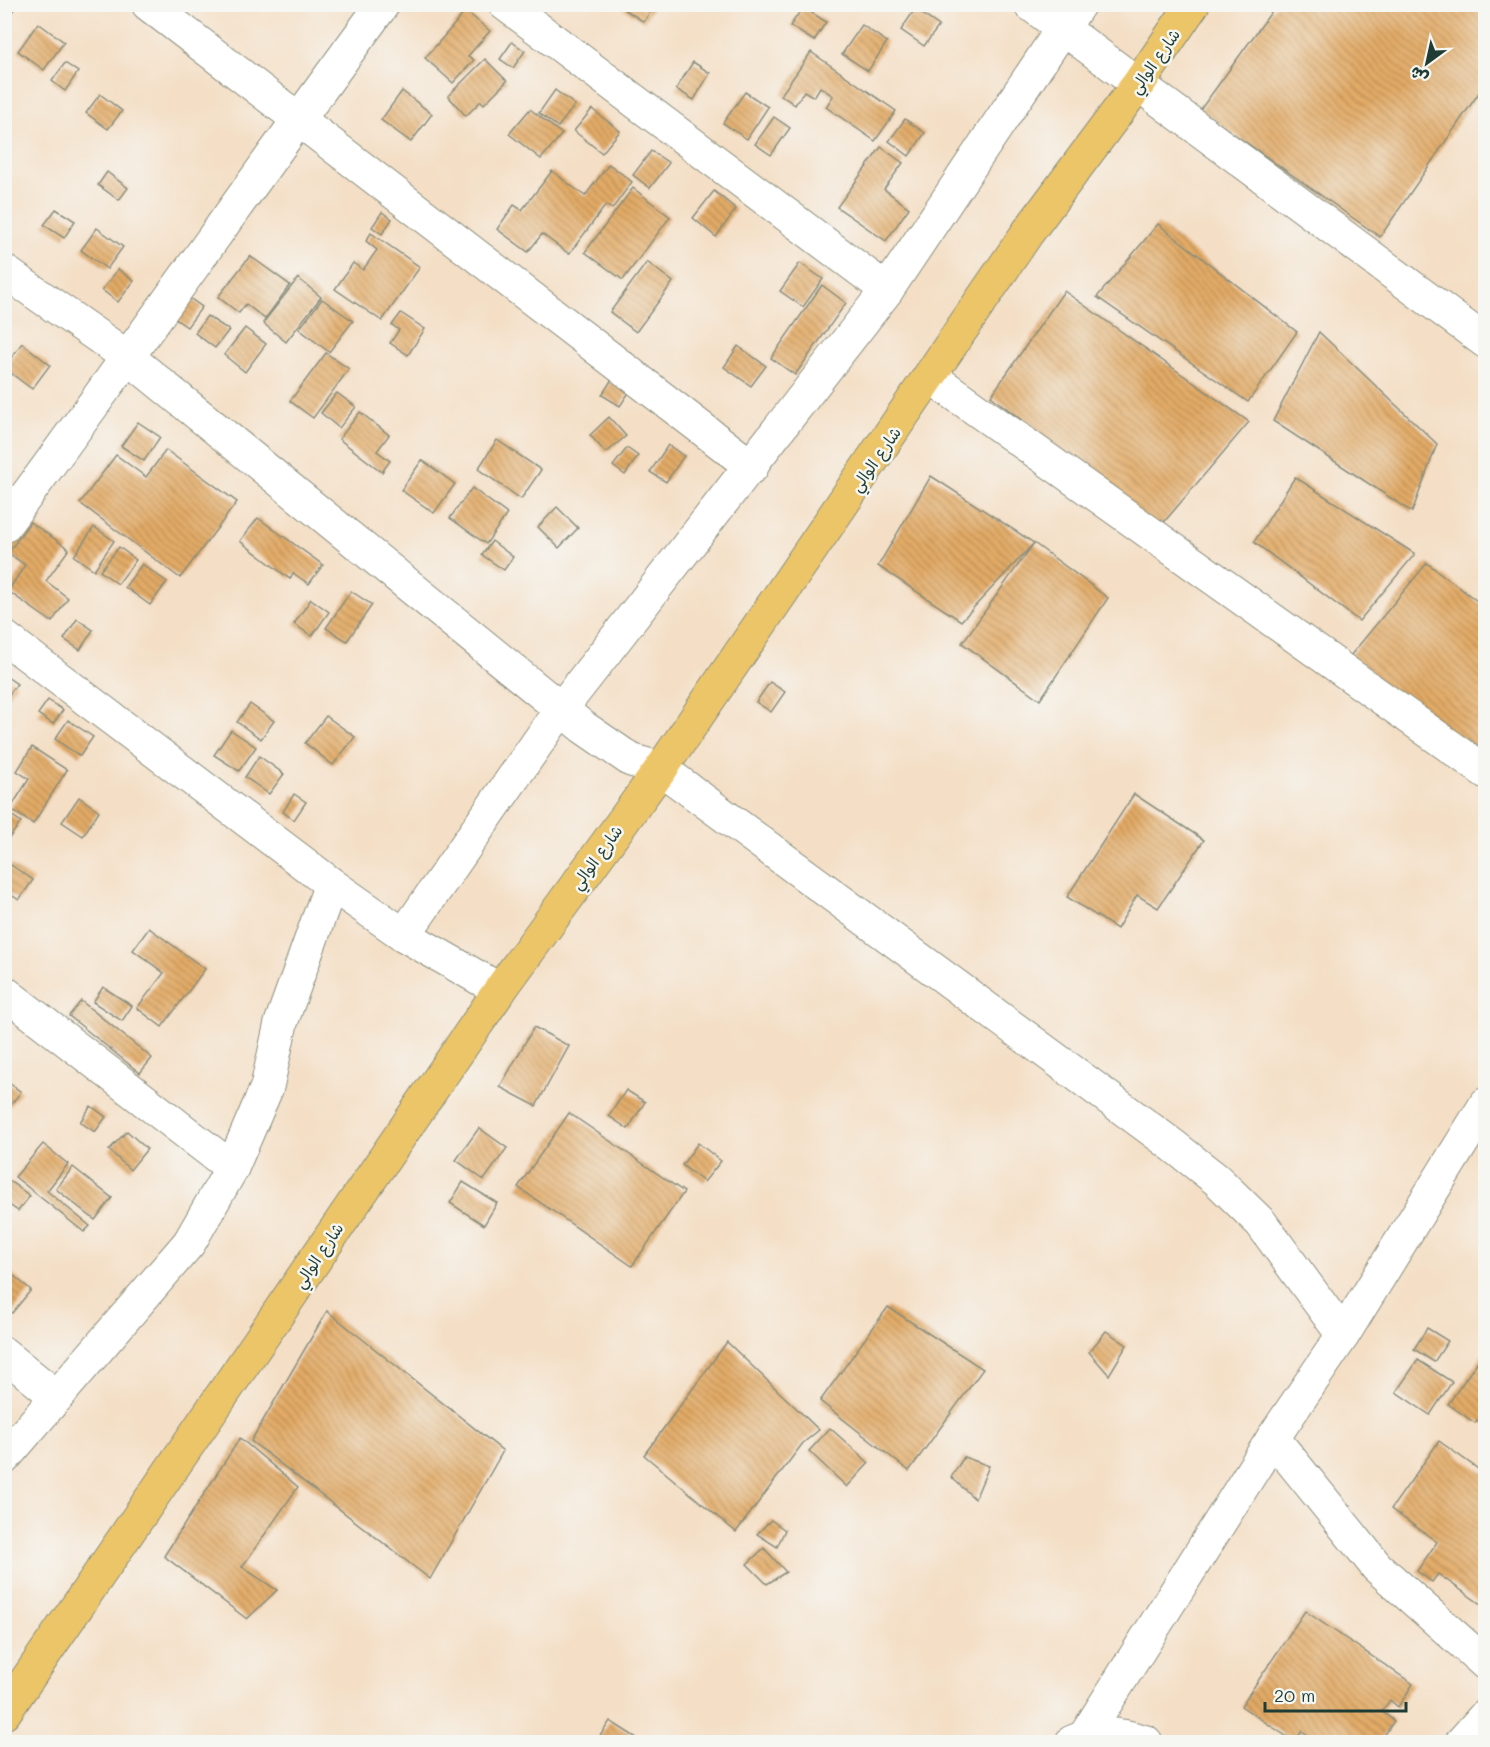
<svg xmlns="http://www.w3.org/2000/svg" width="1490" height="1747" viewBox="0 0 1490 1747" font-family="Mali,'Playpen Sans Arabic',sans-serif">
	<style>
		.building { fill: url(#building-back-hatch) }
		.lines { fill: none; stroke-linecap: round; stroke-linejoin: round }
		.minor-casing { stroke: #8a8e7d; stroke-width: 35 }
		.major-casing { stroke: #8a8e7d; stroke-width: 35 }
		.minor { stroke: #fff; stroke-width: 33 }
		.major { stroke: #ecc569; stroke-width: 33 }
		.labels { text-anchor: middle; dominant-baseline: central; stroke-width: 5; stroke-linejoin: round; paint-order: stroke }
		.street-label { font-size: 16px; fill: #1f3d34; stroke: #f6f6f2 }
	</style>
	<defs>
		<pattern id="building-back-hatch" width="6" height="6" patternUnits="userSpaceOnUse" patternTransform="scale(1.5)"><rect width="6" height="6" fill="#e3ab66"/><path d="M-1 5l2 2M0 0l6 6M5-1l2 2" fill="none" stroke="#b78c55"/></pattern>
	</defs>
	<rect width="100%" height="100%" fill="#f6f6f2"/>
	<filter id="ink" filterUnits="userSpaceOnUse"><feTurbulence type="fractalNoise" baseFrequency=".0167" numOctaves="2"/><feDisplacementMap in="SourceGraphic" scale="12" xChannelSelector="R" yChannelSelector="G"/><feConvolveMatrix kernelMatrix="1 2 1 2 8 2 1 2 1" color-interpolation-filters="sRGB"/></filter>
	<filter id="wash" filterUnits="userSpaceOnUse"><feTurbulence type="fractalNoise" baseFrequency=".008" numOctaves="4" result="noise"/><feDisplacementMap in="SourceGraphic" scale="24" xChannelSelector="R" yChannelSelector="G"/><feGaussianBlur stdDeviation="1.35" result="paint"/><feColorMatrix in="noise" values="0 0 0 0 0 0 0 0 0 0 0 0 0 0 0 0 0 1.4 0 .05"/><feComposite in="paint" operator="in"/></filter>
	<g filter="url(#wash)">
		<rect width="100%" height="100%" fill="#f4dfc6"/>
		<g id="blocks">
			<g class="building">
				<path d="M4,4l10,5 -10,14z"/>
				<path d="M616,4h39l-11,18z"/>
				<path d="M1277,4h208v80l-105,153 -180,-127z"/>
				<path d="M803,7l23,15 -12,19 -24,-15z"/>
				<path d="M915,9l24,17 -15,20 -23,-16z"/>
				<path d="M466,11l24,20 -22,25 6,4 -21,23 -28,-25z"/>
				<path d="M38,23l26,19 -20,28 -26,-19z"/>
				<path d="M862,25l25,17 -19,29 -26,-17z"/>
				<path d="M512,42l13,9 -12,17 -13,-9z"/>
				<path d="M811,52l85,59 -21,30 -49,-34 7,-11 -13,-9 -6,10 -10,-6 -9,14 -14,-10z"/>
				<path d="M485,59l22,22 -23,23 -3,-3 -15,15 -18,-20z"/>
				<path d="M693,62l17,11 -16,27 -18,-11z"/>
				<path d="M65,63l13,9 -13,19 -13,-10z"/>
				<path d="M555,90l20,15 -17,22 -19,-14z"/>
				<path d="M402,91l30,23 -21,28 -30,-22z"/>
				<path d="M745,92l23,15 -21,32 -24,-16z"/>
				<path d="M100,94l22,17 -14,18 -22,-16z"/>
				<path d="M530,109l32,25 -21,25 -32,-25z"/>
				<path d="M592,109l28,22 -18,22 -28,-22z"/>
				<path d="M774,117l16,11 -19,27 -16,-11z"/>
				<path d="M905,119l20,14 -16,23 -20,-15z"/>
				<path d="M881,147l22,16 -19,26 25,19 -23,33 -49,-34z"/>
				<path d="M651,151l18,12 -19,25 -17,-13z"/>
				<path d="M609,164l23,18 -20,27 -6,-4 -37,49 -27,-20 -14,18 -31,-23 17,-24 8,5 30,-39 33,25z"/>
				<path d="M107,172l21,16 -9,12 -21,-15z"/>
				<path d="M633,188l37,29 -47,63 -38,-28z"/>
				<path d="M714,191l22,18 -20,28 -23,-19z"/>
				<path d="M56,209l19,12 -11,17 -20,-13z"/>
				<path d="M382,212l10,7 -10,15 -10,-7z"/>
				<path d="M1158,224l139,108 -49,70 -151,-105z"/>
				<path d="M97,228l26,19 -16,22 -26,-19z"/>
				<path d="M371,233l49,34 -38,54 -47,-32 18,-26 10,7 14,-20 -11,-9z"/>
				<path d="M250,256l40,29 -25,34 -19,-15 -7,9 -21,-16z"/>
				<path d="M647,262l26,20 -37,50 -26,-20z"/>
				<path d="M800,263l23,16 -20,28 -23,-16z"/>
				<path d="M118,269l16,12 -16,21 -16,-12z"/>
				<path d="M298,278l23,19 -35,45 -23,-19z"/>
				<path d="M822,285l24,18 -51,72 -24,-17z"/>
				<path d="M1064,291l185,131 -90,106 -168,-132z"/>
				<path d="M188,297l14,10 -15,20 -13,-9z"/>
				<path d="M322,299l31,22 -24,31 -30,-23z"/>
				<path d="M401,313l24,16 -17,26 -18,-12 9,-13 -7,-5z"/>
				<path d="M207,316l22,14 -14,18 -20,-15z"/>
				<path d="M245,328l21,16 -21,28 -21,-17z"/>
				<path d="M1319,332l118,112 -25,68 -139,-91z"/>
				<path d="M22,343l28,22 -18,24 -28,-21z"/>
				<path d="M738,346l28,20 -15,20 -27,-19z"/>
				<path d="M326,353l23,16 -36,49 -23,-17z"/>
				<path d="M612,379l18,12 -10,15 -18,-11z"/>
				<path d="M337,393l19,14 -17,21 -18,-15z"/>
				<path d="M360,412l29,23 -12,16 13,10 -8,11 -43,-33z"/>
				<path d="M609,417l17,19 -20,17 -16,-18z"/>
				<path d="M138,422l22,15 -16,24 -23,-15z"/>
				<path d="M497,440l44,30 -20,29 -43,-30z"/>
				<path d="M668,445l16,11 -18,26 -16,-10z"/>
				<path d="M627,448l11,8 -13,19 -12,-9z"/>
				<path d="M166,450l71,52 -57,76 -100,-75 36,-48 30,22z"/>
				<path d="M422,460l33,24 -21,29 -33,-23z"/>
				<path d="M931,476l103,67 74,55 -68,102 -78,-57 72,-100 -73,78 -83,-55z"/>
				<path d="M1295,477l120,77 -56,67 -105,-79z"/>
				<path d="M472,488l35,26 -21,30 -36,-26z"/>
				<path d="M557,507l21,21 -19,20 -21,-21z"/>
				<path d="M258,518l65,47 -14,19 -16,-11 -3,6 -50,-38z"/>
				<path d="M30,522l39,27 -23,32 22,17 -16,24 -44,-31 17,-26 -17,-12z"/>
				<path d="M94,527l20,14 -20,29 -20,-14z"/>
				<path d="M492,541l21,16 -9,13 -22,-15z"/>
				<path d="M119,547l17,13 -18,24 -18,-13z"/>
				<path d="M1427,563l58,44v143l-11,9 -129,-97z"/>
				<path d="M142,564l25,18 -17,23 -25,-18z"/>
				<path d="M351,591l21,14 -25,36 -21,-13z"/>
				<path d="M311,599l18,13 -17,24 -18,-12z"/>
				<path d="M77,619l16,11 -13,20 -16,-11z"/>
				<path d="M4,675l13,9 -13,17z"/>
				<path d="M770,682l15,10 -14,20 -15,-10z"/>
				<path d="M48,700l15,10 -10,14 -15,-10z"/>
				<path d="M250,704l24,17 -13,18 -24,-17z"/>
				<path d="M326,716l29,21 -22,28 -28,-22z"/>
				<path d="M68,720l25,17 -13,19 -25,-17z"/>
				<path d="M231,730l25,17 -17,24 -25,-16z"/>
				<path d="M32,747l35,23 -34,54 -23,-15 19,-30 -12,-8z"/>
				<path d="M259,756l25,18 -15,20 -24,-17z"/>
				<path d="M294,794l12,8 -12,18 -11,-8z"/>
				<path d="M1134,794l70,46 -46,68 -21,-13 -20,34 -50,-32z"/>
				<path d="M79,797l20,14 -16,25 -21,-14z"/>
				<path d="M4,810l17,12 -14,19 -3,-2z"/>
				<path d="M11,865l22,15 -14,20 -15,-10v-15z"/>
				<path d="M149,928l56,41 -43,58 -25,-19 27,-35 -31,-23z"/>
				<path d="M103,987l29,19 -10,15 -29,-19z"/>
				<path d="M81,1001l71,57 -12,15 -71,-57z"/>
				<path d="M534,1027l35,19 -33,60 -36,-19z"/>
				<path d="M4,1079l17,13 -17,21z"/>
				<path d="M626,1090l19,12 -17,27 -19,-13z"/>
				<path d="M91,1106l15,11 -11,15 -15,-10z"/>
				<path d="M569,1113l115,79 -52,74 -114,-79z"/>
				<path d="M479,1128l28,20 -23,32 -28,-20z"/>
				<path d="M127,1131l20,18 -17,21 -21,-20z"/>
				<path d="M698,1143l23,18 -17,21 -22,-17z"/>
				<path d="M43,1144l25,20 -21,27 43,35 -6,6 -69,-55z"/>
				<path d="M73,1167l39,31 -17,22 -39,-31z"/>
				<path d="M4,1177l26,19 -12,15 -14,-10z"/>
				<path d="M463,1182l34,21 -13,22 -34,-22z"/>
				<path d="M8,1271l23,19 -19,23 -8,-6v-32z"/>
				<path d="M888,1307l95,62 -74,102 -89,-70z"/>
				<path d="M327,1311l176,140 -73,128 -179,-138z"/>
				<path d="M1427,1328l21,13 -14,21 -20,-13z"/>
				<path d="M1106,1331l21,14 -18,30 -20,-23z"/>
				<path d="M727,1342l92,88 -16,13 -67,89 -92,-77z"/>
				<path d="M1485,1351v74l-8,-5 -2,3 -27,-19z"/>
				<path d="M1418,1360l34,22 -22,33 -34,-23z"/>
				<path d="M830,1428l39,35 -22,24 -38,-36z"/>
				<path d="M240,1438l58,49 -56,80 35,23 -30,29 -83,-63z"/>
				<path d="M1439,1441l46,33v133l-47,-33 -6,8 -15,-11 20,-29 -46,-33z"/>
				<path d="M964,1457l25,9 -14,33 -24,-22z"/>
				<path d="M771,1520l14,10 -8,17 -20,-13z"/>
				<path d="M764,1548l22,24 -19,12 -20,-20z"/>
				<path d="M1305,1611l108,73 -15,23 -8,-7 -8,11 12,10 -14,21 -17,-2 -2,2h-43l-16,-11 -7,11 -54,-36z"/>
				<path d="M610,1721l33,21h-47z"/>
			</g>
		</g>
	</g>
	<g filter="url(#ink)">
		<use href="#blocks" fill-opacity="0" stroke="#8a8e7d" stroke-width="1.5"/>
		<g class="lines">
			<defs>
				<g id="minor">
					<path d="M148,4l604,463"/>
					<path d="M505,4l382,286"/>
					<path d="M1030,4l456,338"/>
					<path d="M4,271l125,87 454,369 48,33 30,9 510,375 46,36 44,43 82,112 -70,103 -188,298"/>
					<path d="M931,377l555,395"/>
					<path d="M4,526c129,-173 251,-349 379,-522"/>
					<path d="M4,637l327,247 73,51 96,55"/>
					<path d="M404,935l157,-226 326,-419 192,-286"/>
					<path d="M4,992l228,176"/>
					<path d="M1343,1335l143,-231"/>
					<path d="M4,1354l53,43"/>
					<path d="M1273,1438l104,129 109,97"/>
					<path d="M4,1458l185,-215 43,-75 35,-81 14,-64 50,-139"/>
					<path d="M1072,1742c25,-12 49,-8 74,0"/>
					<path d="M1462,1742l24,-27"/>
				</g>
				<path id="major" d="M4,1713l496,-723 161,-221 367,-537 111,-149 54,-79"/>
			</defs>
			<use href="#minor" class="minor-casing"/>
			<use href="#major" class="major-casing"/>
			<use href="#minor" class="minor"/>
			<use href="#major" class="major"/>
		</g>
	</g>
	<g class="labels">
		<g class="street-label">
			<text transform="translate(1154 61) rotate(-55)">شارع الوالي</text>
			<text transform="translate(875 459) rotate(-55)">شارع الوالي</text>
			<text transform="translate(596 857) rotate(-54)">شارع الوالي</text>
			<text transform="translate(318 1255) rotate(-56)">شارع الوالي</text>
		</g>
	</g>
	<rect width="1490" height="1747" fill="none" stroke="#f6f6f2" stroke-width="24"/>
	<g transform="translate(1427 63) rotate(213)" stroke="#f6f6f2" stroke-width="4.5" paint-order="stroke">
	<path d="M0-4.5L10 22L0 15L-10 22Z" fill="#1f3d34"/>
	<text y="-9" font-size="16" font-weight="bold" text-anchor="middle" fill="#1f3d34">ش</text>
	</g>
	<path d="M1265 1702v9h141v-9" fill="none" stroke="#1f3d34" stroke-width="3"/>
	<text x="1274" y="1702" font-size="18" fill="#1f3d34" stroke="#f6f6f2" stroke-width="4.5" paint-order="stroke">20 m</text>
</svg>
